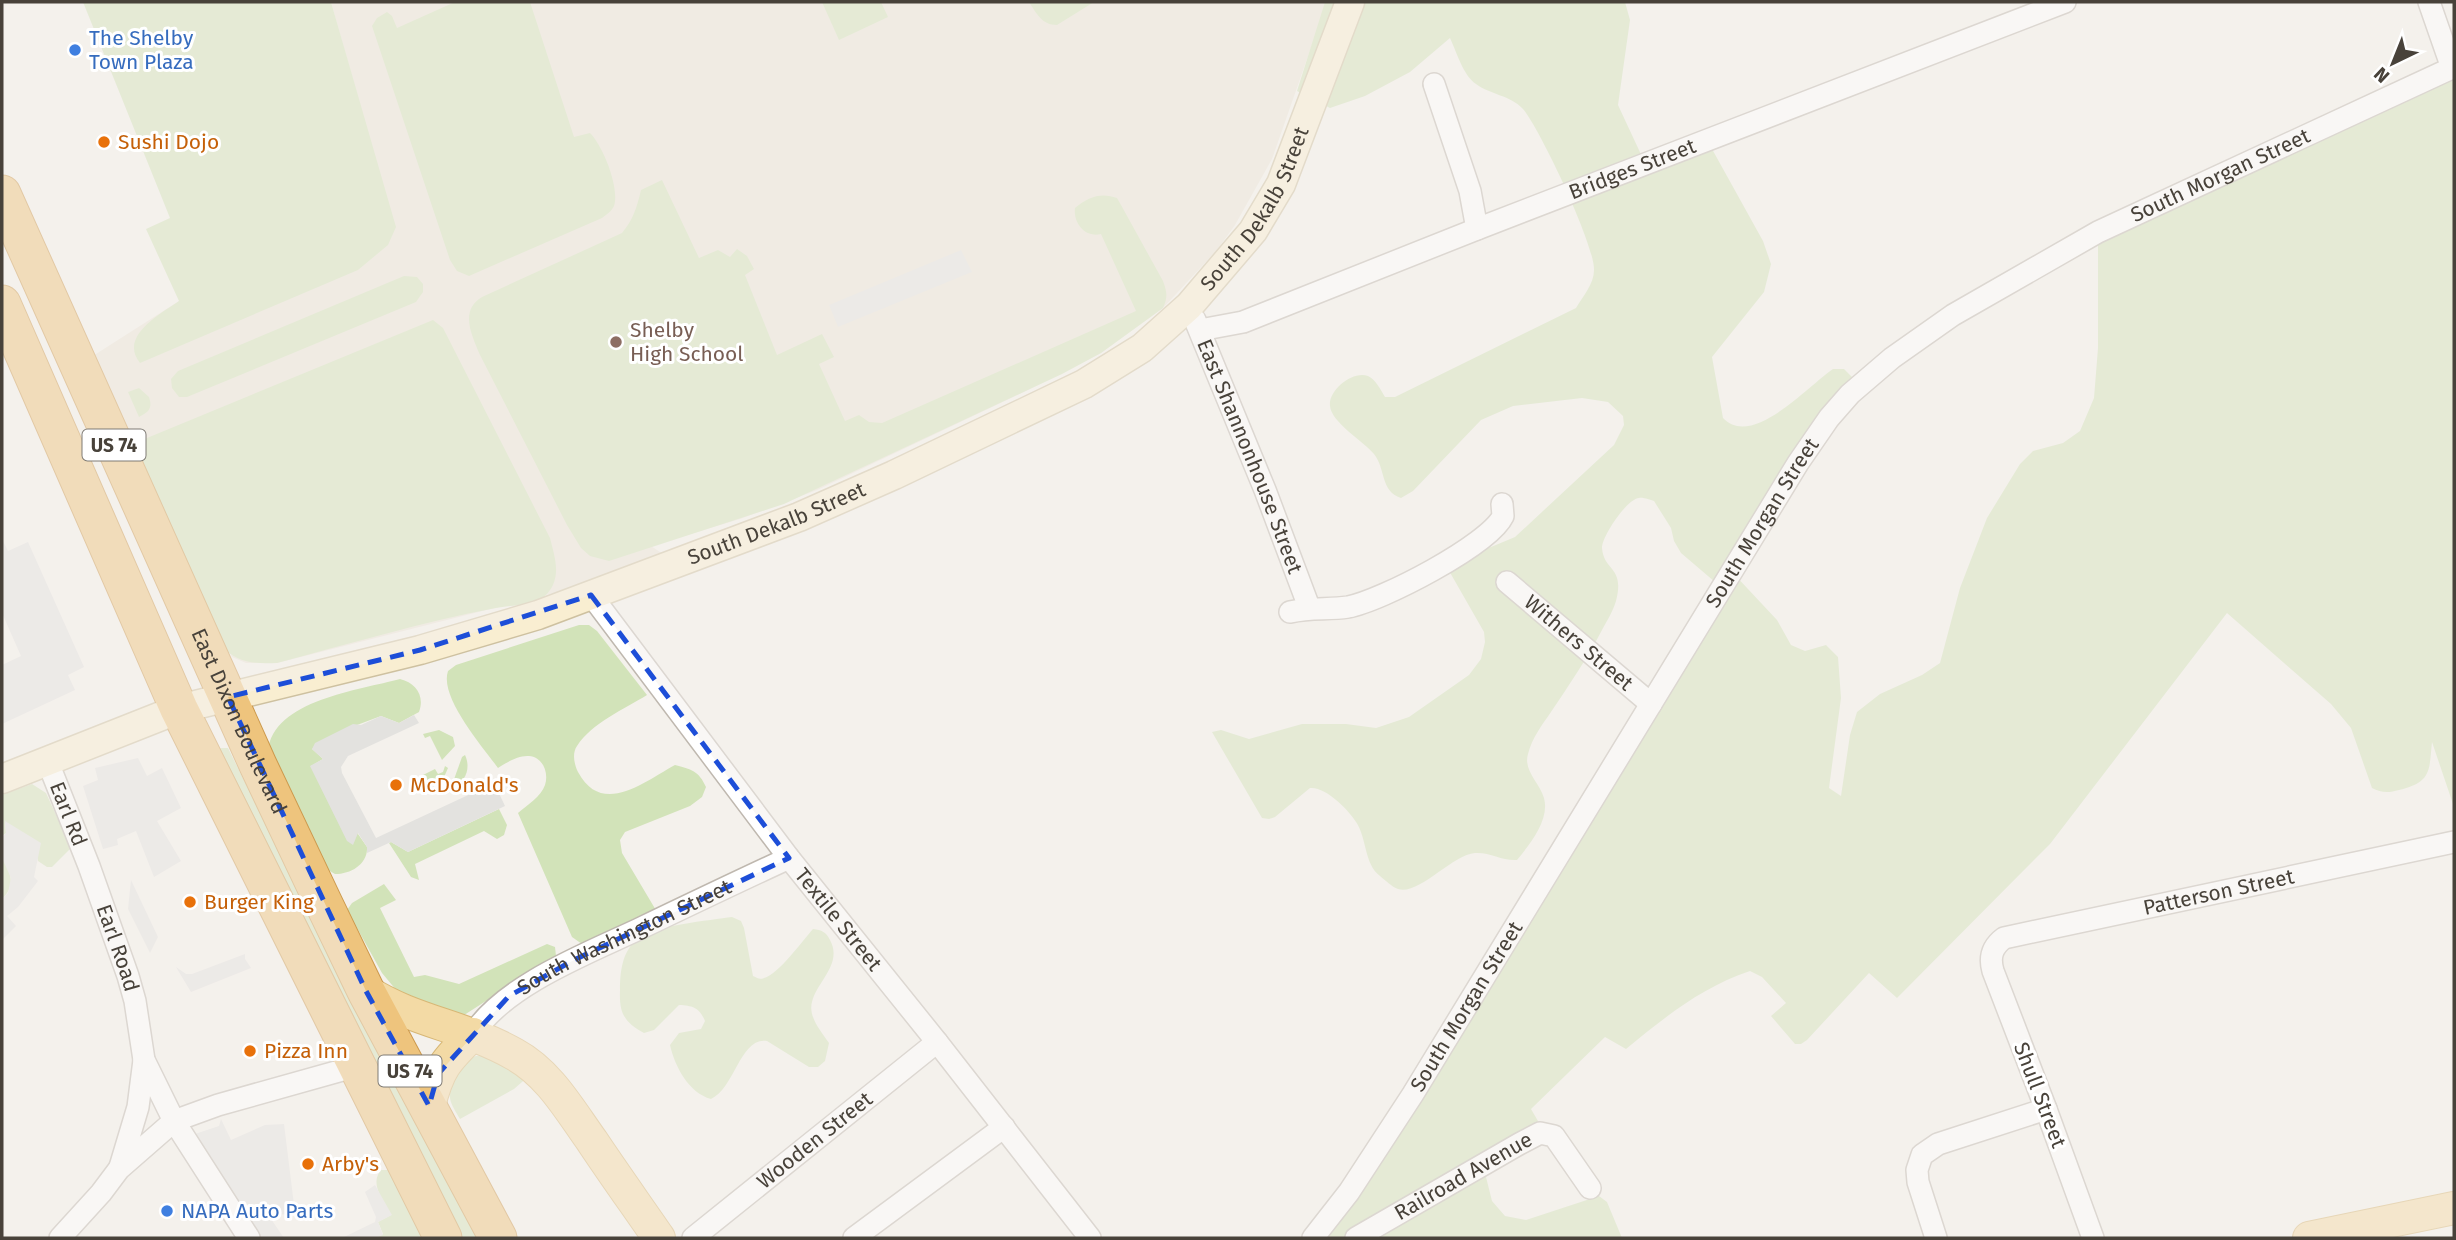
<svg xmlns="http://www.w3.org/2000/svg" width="2456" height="1240" viewBox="0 0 2456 1240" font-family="'Fira Sans',sans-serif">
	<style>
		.education { fill: #ebe5d7 }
		.green { fill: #d2e3b9 }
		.parking { fill: #e3e2df }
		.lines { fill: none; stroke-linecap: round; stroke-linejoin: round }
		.street-casing { stroke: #bfb8af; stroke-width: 24 }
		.secondary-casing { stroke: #cec1a0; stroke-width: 31 }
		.primary-casing { stroke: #d7b776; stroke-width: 34 }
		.highway-casing { stroke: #cc994d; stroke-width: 39 }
		.street { stroke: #fff; stroke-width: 21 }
		.secondary { stroke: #f9eed1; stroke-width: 28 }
		.primary { stroke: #f3daa5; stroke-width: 32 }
		.highway { stroke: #eec47d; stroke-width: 37 }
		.marked { fill: none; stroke: #1d4ed8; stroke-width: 5; stroke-dasharray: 14 9; stroke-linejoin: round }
		.shop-dot { fill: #3f7fe0; stroke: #fff; stroke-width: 2.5 }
		.food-dot { fill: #e8710a; stroke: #fff; stroke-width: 2.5 }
		.education-dot { fill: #8d6e63; stroke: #fff; stroke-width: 2.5 }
		.labels { text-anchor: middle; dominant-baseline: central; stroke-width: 6; stroke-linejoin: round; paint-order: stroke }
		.shield { fill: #fff; stroke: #7f7b75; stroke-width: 2 }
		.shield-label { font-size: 19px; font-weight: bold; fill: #48423a }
		.shop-label { font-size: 21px; fill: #366cbe; stroke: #fff; text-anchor: start }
		.food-label { font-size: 21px; fill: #c56008; stroke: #fff; text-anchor: start }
		.street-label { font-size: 21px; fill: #48423a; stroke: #fff }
		.education-label { font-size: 21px; fill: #785e54; stroke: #fff; text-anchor: start }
	</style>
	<rect width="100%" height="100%" fill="#f4f1ec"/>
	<path class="education" d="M331,2h996l-55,157 -37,66 -18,25 -54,58 -62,45 -77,39 -207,98 -77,29 -89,27 15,10 -101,34 -288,73h-31l-14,-6 -147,-296 94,-60 209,-97z"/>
	<g class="green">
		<path d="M83,2h248l65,225 -8,18 -30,25 -218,93c-22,-27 22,-50 39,-62l-33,-72 24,-11z"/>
		<path d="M455,2h75l44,135 16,-4c13,13 30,55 24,73 -2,5 -8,9 -12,12l-133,58 -12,-5 -7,-11 -78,-234 5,-8 10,-6 5,4 5,12z"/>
		<path d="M822,2h59l7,15 -49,23z"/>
		<path d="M1029,2h65l-37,23c-15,0 -20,-11 -28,-23z"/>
		<path d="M1325,2h300l5,18 -12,85 27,58 62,-23 56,101 8,23 -7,28 -52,65 11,61c29,31 85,-32 110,-49h11l9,9 -138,204 -34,-29 -7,-12 -3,-13 -17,-27c-4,-1 -11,-4 -15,-3 -12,1 -37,38 -37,50 2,24 23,18 14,53 -3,10 -9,20 -14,29 -15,29 -33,55 -51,82 -9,13 -19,26 -23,42 -5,17 12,29 16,44 6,22 -14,46 -27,62 -15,1 -27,-8 -42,-7 -23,2 -57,43 -77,36 -6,-2 -13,-9 -18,-13 -16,-12 -13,-38 -24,-54 -7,-12 -31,-36 -46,-34l-35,29 -6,2 -7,-1 -50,-86 9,-2 28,9 53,-15h44l30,4 33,-11 60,-42 12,-16 4,-17 -1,-10 -36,-63 31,-17 36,-15 99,-92 10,-20 -1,-9 -15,-14 -26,-4 -69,8 -32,14 -68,71 -12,7c-21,-7 -15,-29 -27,-44 -11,-13 -43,-32 -44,-48 -2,-16 23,-36 38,-30 7,3 13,14 17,21h10l181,-89c7,-12 18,-24 18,-38 1,-25 -54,-141 -71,-161 -13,-14 -32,-14 -47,-25 -13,-9 -19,-31 -26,-46l-40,34 -45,24 -35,12 -33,-17z"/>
		<path d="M2454,67v740l-22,-65c-3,29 0,40 -33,48 -10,3 -18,3 -27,-2l-21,-60 -20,-24 -104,-91 -177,231 -153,154 -28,-25 -62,67 -6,4h-6l-24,-28 15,-13 -24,-26 -12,-6c-48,16 -85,46 -124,78l-21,-12 -74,72 7,12 -19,23 -36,21 9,36 13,15 21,4 73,-24 8,6 15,36h-309l420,-665 44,47 14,25 14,6 21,-6 12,12 3,41 -12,90 12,8 9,-61 7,-23 23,-18 42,-19 18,-12 20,-75 27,-70 33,-54 13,-13 30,-8 17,-12 14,-33 4,-50v-116z"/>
		<path d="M662,180l37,78 19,-8 12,7 7,-8 10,7 7,13 -9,6 32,80 45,-21 12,23 -15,7 26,57 14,-6 10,7 13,1 254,-112 -35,-77c-16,4 -28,-11 -26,-26 13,-11 26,-16 42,-10l4,7 42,76c4,11 5,16 0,27l-62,45 -39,21 -278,130 -175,57 -19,-5 -9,-8 -14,-23 -87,-170c-8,-20 -21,-44 2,-58l140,-64c11,-13 15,-26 19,-43z"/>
		<path d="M404,276l13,1 6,7v8l-7,10 -229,95h-8l-7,-9 -1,-9 7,-8z"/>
		<path d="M433,320l10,8 107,210c5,20 12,39 -3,56 -11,12 -37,11 -51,14 -74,14 -147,36 -219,55 -23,1 -39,0 -56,-17l-85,-197 11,-11z"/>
		<path d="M139,388l10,9c4,12 -1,15 -10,20l-11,-25z"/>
		<path d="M579,625h10l8,6 50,64c-23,14 -55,28 -70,51 -5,7 -3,18 1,26 24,45 66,10 97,-7 16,4 24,6 31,22l-4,10 -12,9 -65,26 -5,8 2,13 35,59 -63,32h-12l-10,-7 -54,-124c9,-8 23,-16 27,-28 4,-12 -2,-28 -16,-29 -11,-1 -23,7 -31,12 -15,-21 -59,-71 -50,-97l8,-6z"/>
		<path d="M400,679c16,4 25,17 19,33l-20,11 -18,-7 -24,9 -45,24 11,10 -12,7 56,81c1,17 -16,27 -32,27l-7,-4 -60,-119c5,-51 92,-61 132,-72z"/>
		<path d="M439,730l14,7 2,9 -13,14 -12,-24 -5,2 -2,-4z"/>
		<path d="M222,748h6l104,210 145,280h-15l-51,-94 -196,-395z"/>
		<path d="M465,755c6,13 1,27 -12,32l-1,-2 10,-28z"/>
		<path d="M445,766l3,2 -7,16h-19l-3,-7 16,-8 3,5 5,-2z"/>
		<path d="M32,784l14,9 25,55 -19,19h-5l-9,-6 -1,-6 -32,-33 1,11 -4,3v-41z"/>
		<path d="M499,809l8,16 -3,10 -7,4 -13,-8 -69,33 4,16 -8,-3 -22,-34 2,-1 17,10z"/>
		<path d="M2,858c9,14 14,28 0,41z"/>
		<path d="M384,884l12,16 -16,8 34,69 11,-2 34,9 88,-40 8,3 1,9 -6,9 -22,9 -70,45 -61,-28 -15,-18 -35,-63 5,-7z"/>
		<path d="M732,917l9,4 3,7 9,48c5,2 6,4 11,2 15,-4 38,-37 49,-49 9,1 13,3 17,11 13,24 -13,41 -18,62 -4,15 9,29 17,41l-4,18 -7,6h-9l-42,-26c-27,-4 -32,47 -56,58 -22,-6 -36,-32 -41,-54l9,-12 22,-4 4,-8c-6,-14 -12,-15 -26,-16l-25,25 -10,3c-20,-11 -25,-20 -24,-43 0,-18 2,-38 17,-51 15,-13 74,-19 95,-22z"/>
		<path d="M493,1055l37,20 -16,14 -54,30c-4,-7 -9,-14 -10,-21 -2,-16 11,-37 26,-42 5,-1 12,-1 17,-1z"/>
		<path d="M381,1170h8l41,68h-55l8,-4 -5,-12 13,-7c-7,-14 -22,-31 -10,-45z"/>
	</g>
	<g class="parking">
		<path d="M961,250l11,22 -134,55 -9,-22z"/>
		<path d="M2,539l6,12 20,-9 56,125 -16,8 7,15 -73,34v-59l19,-9 -19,-43z"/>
		<path d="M414,715l5,8 -71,33 -7,11 1,6 34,65 118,-55 11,23 -97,46 -17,-10 -24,11v-6l-9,-14 -5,12 -6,-4 -37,-75 13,-7 -11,-10 3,-6 38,-19 8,1 20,-9 18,7z"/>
		<path d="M138,758l9,18 15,-8 19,40 -24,13 24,40 -27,16 -18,-46 -19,8 1,6 -15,4 -20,-63 15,-6 -3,-12z"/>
		<path d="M5,821l36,22 -7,34 4,4 -20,26 -11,9 9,10 -14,14v-41l6,-6 3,-15 -9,-20v-20l4,-5z"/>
		<path d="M131,880l27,57 -8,16 -22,-44z"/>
		<path d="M245,954v5l6,9 -60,24 -15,-25 10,7h6z"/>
		<path d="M221,1119l10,21 34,-15 19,-1 11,89 -26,3 15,22h-22l-67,-104 24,-8z"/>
		<path d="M375,1185l17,30 -14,7 5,13 -8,3h-33l33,-16 1,-5 -11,-25z"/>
	</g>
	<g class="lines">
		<defs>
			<g id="street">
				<path d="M2429,2l23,66"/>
				<path d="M1434,84l36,107 7,38"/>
				<path id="s1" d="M1195,320l70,170 44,117"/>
				<path id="s2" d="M1200,330l43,-8 234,-93 588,-227"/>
				<path id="s3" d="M1507,582l144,122"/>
				<path id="s4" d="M591,595l198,263 148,184 153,196"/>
				<path d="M1290,612c21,-5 38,-2 58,-5 33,-6 141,-62 155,-91l-1,-12"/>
				<path id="s5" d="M47,760l42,106 39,110 7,25 9,59 30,61 75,117"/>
				<path id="s6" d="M473,1034c32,-49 113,-80 166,-105 50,-24 100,-48 150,-71"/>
				<path d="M120,1167l18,-60 6,-47"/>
				<path d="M60,1238l41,-45 18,-24 55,-48 44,-16 139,-39"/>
				<path id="s7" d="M693,1238l244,-196"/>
				<path d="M854,1238l150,-111"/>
				<path id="s8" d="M1313,1238l36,-46 64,-98 385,-631 31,-45 21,-24 42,-36 61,-43 145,-83 356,-165"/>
				<path id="s9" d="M1356,1238l163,-94 21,-11 14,3 36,52"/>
				<path d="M1936,1238l-18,-56 -1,-12 5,-15 16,-11 108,-35"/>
				<path id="s10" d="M2093,1238l-47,-129 -53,-138c-4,-14 -1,-24 11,-33l450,-96"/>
			</g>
			<g id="secondary">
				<path id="s11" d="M2,779l177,-70 241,-59 118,-35 261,-98 95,-42 190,-91 58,-36 47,-42 64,-75 28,-47 69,-182"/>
			</g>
			<g id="primary">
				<path d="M366,991c48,31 99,35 148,63 35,19 55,55 78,87 22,33 45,65 67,97"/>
				<path d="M429,1106c9,-37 17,-46 44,-72"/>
				<path d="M2309,1238l145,-30"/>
			</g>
			<g id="highway">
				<path id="s12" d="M2,194l256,571 66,139 42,87 132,247"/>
				<path d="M2,304l177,405 264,529"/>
			</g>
		</defs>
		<use href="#street" class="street-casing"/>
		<use href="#secondary" class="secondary-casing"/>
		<use href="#primary" class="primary-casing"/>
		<use href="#highway" class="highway-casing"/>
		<use href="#street" class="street"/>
		<use href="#secondary" class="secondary"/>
		<use href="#primary" class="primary"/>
		<use href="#highway" class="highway"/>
	</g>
	<path d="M0 0H2456V1240H0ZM591,595l198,263 -215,102 -65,36 -71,78 -9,32 -63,-115 -138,-294 192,-47z" fill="#f4f1ec" fill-opacity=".55" fill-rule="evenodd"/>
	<path class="marked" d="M591,595l198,263 -215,102 -65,36 -71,78 -9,32 -63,-115 -138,-294 192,-47z"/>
	<g class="shop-dot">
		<circle cx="75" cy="50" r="7"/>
		<circle cx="167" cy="1211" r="7"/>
	</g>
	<g class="food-dot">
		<circle cx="104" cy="142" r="7"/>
		<circle cx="396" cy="785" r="7"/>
		<circle cx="190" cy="902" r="7"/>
		<circle cx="250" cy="1051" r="7"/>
		<circle cx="308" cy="1164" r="7"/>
	</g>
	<circle class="education-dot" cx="616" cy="342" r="7"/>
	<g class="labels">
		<g class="shield">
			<rect x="82.5" y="429.5" width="63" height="31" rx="5"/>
			<rect x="378.5" y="1055.5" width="63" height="31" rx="5"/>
		</g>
		<g class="shield-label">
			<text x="114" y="445">US 74</text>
			<text x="410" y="1071">US 74</text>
		</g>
		<g class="shop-label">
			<text x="89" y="38">The Shelby<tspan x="89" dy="24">Town Plaza</tspan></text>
			<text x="181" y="1211">NAPA Auto Parts</text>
		</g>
		<g class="food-label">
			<text x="118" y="142">Sushi Dojo</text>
			<text x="410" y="785">McDonald's</text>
			<text x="204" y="902">Burger King</text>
			<text x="264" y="1051">Pizza Inn</text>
			<text x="322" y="1164">Arby's</text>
		</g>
		<g class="street-label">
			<text stroke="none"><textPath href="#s2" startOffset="462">Bridges Street</textPath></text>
			<text stroke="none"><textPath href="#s8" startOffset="1433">South Morgan Street</textPath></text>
			<text stroke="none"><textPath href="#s11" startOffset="1405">South Dekalb Street</textPath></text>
			<text stroke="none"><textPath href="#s1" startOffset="147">East Shannonhouse Street</textPath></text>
			<text stroke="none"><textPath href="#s11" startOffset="817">South Dekalb Street</textPath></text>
			<text stroke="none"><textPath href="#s8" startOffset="845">South Morgan Street</textPath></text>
			<text stroke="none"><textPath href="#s3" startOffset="94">Withers Street</textPath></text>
			<text stroke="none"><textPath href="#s12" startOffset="578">East Dixon Boulevard</textPath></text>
			<text stroke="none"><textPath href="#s5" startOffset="58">Earl Rd</textPath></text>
			<text stroke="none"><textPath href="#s10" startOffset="542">Patterson Street</textPath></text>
			<text stroke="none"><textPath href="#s4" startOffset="408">Textile Street</textPath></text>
			<text stroke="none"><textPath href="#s6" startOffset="182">South Washington Street</textPath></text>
			<text stroke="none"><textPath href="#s5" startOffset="201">Earl Road</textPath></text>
			<text stroke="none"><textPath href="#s8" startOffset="278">South Morgan Street</textPath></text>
			<text transform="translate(2040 1095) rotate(69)">Shull Street</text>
			<text stroke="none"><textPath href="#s7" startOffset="156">Wooden Street</textPath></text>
			<text stroke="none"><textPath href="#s9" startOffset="124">Railroad Avenue</textPath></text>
		</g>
		<g class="education-label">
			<text x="630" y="330">Shelby<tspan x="630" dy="24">High School</tspan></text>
		</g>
	</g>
	<rect width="2456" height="1240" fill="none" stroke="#48423a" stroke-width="7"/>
	<g transform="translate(2393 63) rotate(223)" stroke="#ffffff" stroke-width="5" paint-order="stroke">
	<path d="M0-5L12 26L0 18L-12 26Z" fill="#48423a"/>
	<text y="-10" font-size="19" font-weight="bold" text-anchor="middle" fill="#48423a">N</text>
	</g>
</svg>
